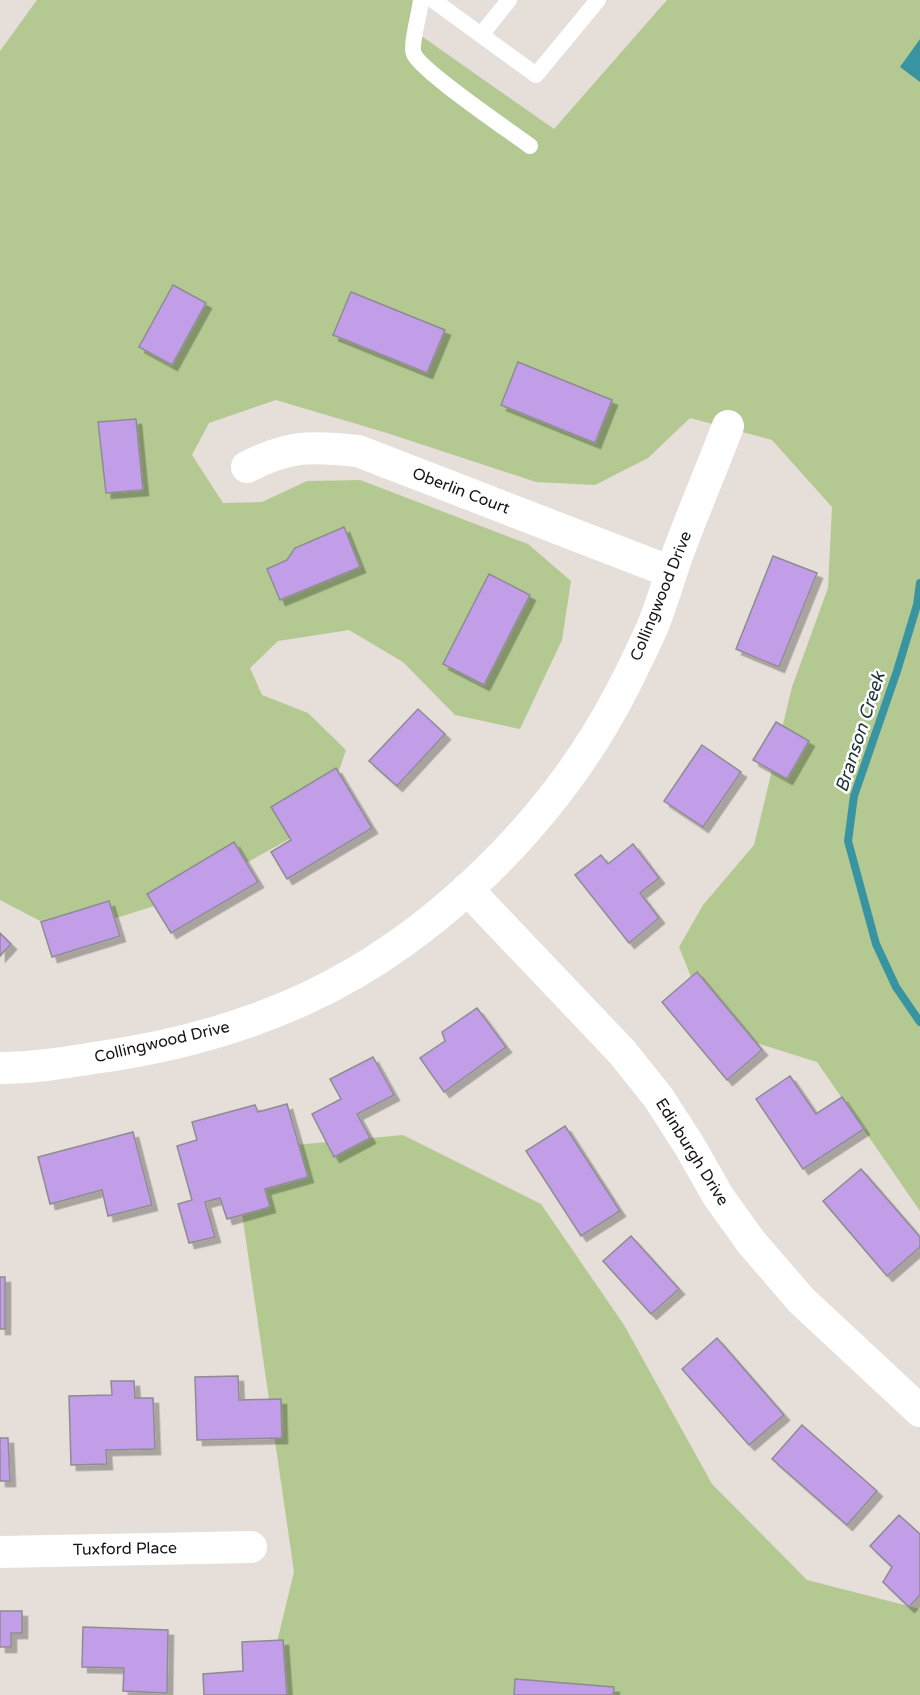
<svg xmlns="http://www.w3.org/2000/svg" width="920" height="1695" viewBox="0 0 920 1695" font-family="'Varela Round',sans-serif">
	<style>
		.green { fill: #b3c991 }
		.water { fill: #3994a1 }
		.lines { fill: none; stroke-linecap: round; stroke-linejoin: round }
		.stream { stroke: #3994a1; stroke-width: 8 }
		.building { fill: #c19ee7; stroke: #8e8c92; stroke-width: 1.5; filter: url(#shadow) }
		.service { stroke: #fff; stroke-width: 16 }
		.minor { stroke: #fff; stroke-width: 32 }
		.labels { text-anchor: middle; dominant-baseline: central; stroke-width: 5; stroke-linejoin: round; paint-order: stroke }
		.street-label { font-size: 16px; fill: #151211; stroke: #fff }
		.water-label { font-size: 18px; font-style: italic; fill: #1b3134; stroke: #fff }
	</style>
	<defs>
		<filter id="shadow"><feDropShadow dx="5.5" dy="5.5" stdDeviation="0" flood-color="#0004"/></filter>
	</defs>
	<rect width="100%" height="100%" fill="#e5ded9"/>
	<g class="green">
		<path d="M37,0h376l-3,28 144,101 113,-129h253v1211l-103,-149 -105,-33 -33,-82 24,-42 51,-60 38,-158 36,-99 4,-81 -60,-67 -82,-22 -42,40 -53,27 -59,-3 -149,-49 -111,-33 -67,23 -17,32 31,48 39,-1 45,-21 53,-1 168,64 43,37 -9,59 -42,89 -65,-14 -52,-53 -54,-32 -71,11 -28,27 12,27 46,18 38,37 -24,71 -136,75 -121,38 -65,-34v-849z"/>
		<path d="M403,1135l138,69 83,121 88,159 95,96 113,29v86h-647l-4,-20 25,-103 -52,-359 53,-68z"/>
	</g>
	<path class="water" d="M920,39v43l-20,-15z"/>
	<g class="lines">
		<path class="stream" d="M920,583l-3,22 -20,66 -43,125 -6,45 28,103 20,43 24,35"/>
	</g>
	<g class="building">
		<path d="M173,285l33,18 -34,62 -33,-18z"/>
		<path d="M351,292l94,38 -18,43 -94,-38z"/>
		<path d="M518,362l94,38 -17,43 -94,-38z"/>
		<path d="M136,419l7,71 -37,3 -8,-71z"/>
		<path d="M344,527l16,40 -80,33 -13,-31 20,-9 8,-12z"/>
		<path d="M773,556l44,17 -38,94 -43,-18z"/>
		<path d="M489,574l41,21 -46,90 -41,-21z"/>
		<path d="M418,709l27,25 -48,52 -28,-25z"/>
		<path d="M776,722l33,19 -22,38 -34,-19z"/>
		<path d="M702,745l39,27 -38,55 -39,-26z"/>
		<path d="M336,768l36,60 -85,51 -16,-27 20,-12 -20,-33z"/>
		<path d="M234,842l24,40 -87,51 -24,-39z"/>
		<path d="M633,844l26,34 -19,15 19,25 -30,25 -54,-68 26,-20 7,9z"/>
		<path d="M109,901l11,35 -68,21 -11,-35z"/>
		<path d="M0,933l11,11 -11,12z"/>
		<path d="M697,972l65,78 -35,30 -65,-78z"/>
		<path d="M477,1008l29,39 -62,45 -24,-34 25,-17 -3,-9z"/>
		<path d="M373,1057l21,38 -37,19 13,24 -36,19 -22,-43 29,-15 -11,-20z"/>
		<path d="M790,1076l26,38 26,-17 22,32 -61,40 -47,-70z"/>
		<path d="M287,1104l21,73 -43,12 5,18 -43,12 -7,-21 -15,4 10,35 -26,6 -11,-39 14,-4 -15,-54 20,-6 -5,-18 63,-17 3,7z"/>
		<path d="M565,1126l55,85 -39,25 -55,-85z"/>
		<path d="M133,1132l19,73 -44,11 -6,-26 -52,14 -12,-47z"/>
		<path d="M861,1169l59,68v10l-33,29 -64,-75z"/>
		<path d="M631,1236l48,53 -28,25 -48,-53z"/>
		<rect x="0" y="1277" width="5" height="52"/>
		<path d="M717,1338l67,77 -35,30 -67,-76z"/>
		<path d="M238,1376l1,24 42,-1 1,39 -85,2 -2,-63z"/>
		<path d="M111,1381h23l1,17h18l2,51 -49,1 1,14 -36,1 -2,-69 43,-1z"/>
		<path d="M802,1425l75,66 -30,34 -75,-66z"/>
		<path d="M0,1438h8l2,43h-10z"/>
		<path d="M899,1515l21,19v61l-11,12 -26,-25 9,-15 -22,-21z"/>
		<path d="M0,1611h22v22h-11v14h-11z"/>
		<path d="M83,1627l85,3 -1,63 -44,-2 1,-23 -42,-1z"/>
		<path d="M283,1640l4,55h-83l-1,-21 40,-3 -1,-29z"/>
		<path d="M515,1679l99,8 -1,8h-99z"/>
	</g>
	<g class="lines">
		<g class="service">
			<path d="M421,0c-1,12 -11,46 -7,54 7,17 96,77 116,92"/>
			<path d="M433,0l103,75 62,-75"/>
			<path d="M481,35l28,-35"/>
		</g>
		<g class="minor">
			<path d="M247,467c42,-22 65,-21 111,-16l313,121"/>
			<path d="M467,889l155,163 36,45 31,48 29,51 33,46 50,58 119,111"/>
			<path d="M0,1068c32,0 63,-5 94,-10 73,-10 146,-29 213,-60 129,-60 247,-178 313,-304 11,-21 22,-44 32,-66 10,-24 17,-50 26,-75 16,-43 34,-85 50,-127"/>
			<path d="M0,1552l251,-5"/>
		</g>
	</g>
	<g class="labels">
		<g class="street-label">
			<text transform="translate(461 491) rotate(21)">Oberlin Court</text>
			<text transform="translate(661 596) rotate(-68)">Collingwood Drive</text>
			<text transform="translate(162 1042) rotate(-13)">Collingwood Drive</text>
			<text transform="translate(692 1152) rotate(58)">Edinburgh Drive</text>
			<text transform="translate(125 1549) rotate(-1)">Tuxford Place</text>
		</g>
		<g class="water-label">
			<text transform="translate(860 732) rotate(-72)">Branson Creek</text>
		</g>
	</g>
</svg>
